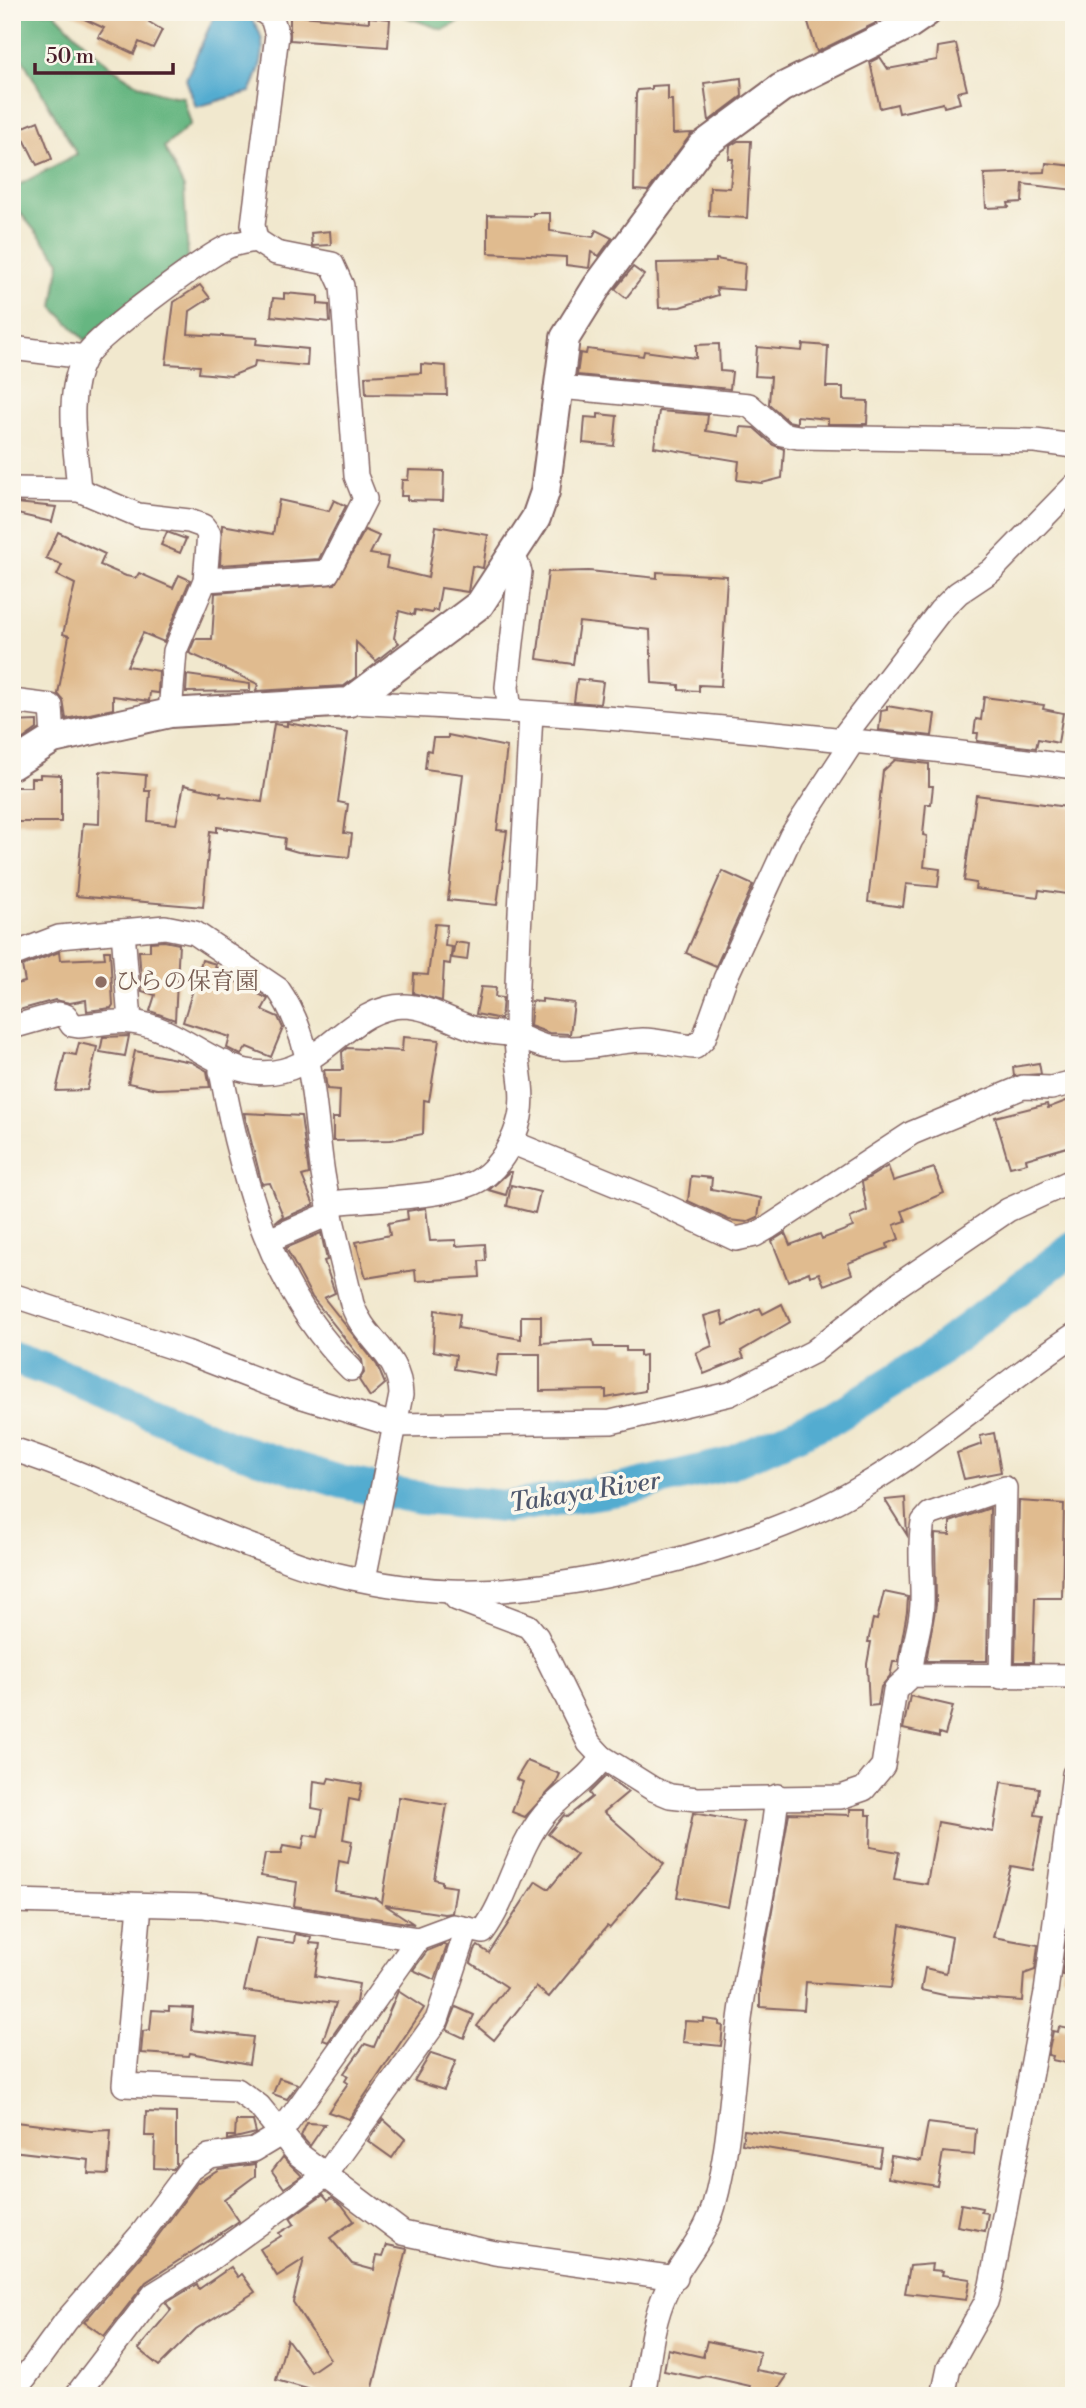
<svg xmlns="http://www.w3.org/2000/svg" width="1086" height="2408" viewBox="0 0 1086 2408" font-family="'Libre Bodoni','Noto Serif JP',serif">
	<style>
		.forest { fill: #66b681; stroke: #586a56; stroke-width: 2 }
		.water { fill: #53acd0; stroke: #4e667e; stroke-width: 2 }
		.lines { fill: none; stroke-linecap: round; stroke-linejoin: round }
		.river { stroke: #53acd0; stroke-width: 33 }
		.building { fill: #e0bb8f }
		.minor-casing { stroke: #846564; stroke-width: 26 }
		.major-casing { stroke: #846564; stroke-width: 32 }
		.minor { stroke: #fff; stroke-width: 23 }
		.major { stroke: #fff; stroke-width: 28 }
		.education-dot { fill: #8d6e63; stroke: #fbf7ec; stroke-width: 2.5 }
		.labels { text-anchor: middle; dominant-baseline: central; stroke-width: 7; stroke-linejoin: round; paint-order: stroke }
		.education-label { font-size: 24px; fill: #785e54; stroke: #fbf7ec; text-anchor: start }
		.water-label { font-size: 26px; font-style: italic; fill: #4e576d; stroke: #fbf7ec }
	</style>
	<rect width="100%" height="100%" fill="#fbf7ec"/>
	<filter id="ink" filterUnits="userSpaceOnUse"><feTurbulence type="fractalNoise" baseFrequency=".0143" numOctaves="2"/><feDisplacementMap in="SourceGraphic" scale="14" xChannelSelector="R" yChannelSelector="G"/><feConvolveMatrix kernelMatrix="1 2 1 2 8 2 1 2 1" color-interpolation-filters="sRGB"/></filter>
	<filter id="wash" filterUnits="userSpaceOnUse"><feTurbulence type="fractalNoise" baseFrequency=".00686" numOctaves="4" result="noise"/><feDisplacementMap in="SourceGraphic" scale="28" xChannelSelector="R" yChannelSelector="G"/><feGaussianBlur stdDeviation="1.57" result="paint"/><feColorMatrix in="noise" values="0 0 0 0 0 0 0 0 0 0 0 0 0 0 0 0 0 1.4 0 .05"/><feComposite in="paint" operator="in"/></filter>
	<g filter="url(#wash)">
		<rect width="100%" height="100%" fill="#f1e8ce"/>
		<g class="forest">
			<path d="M12,12h42c35,37 76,82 129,85l8,27 -27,23 20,41 4,69 -103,83 -32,-33 7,-46 -48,-58v-29l7,11 58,-31 -54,-94h-11z"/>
			<path d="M392,12h86l-35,18z"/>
		</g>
		<path class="water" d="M216,12h27c29,22 21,51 7,80l-54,15 -10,-28z"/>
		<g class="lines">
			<path class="river" d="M12,1358l63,22 160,69 106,33 78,16 89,9 114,-18 107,-25 104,-46 89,-55 152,-116"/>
		</g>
		<g id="blocks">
			<g class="building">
				<path d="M69,12h85l-5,10 13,8 -9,18 -14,-6 -5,12 -36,-17 6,-9z"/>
				<path d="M805,12h67l4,11 -59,29z"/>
				<path d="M290,15l79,7v-5l21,2 -2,28 -98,-7z"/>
				<path d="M956,44l11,46 -10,2 3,11 -16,4 -1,-4 -44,10 -2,-9 -17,4 -10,-46 10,-5 8,12 49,-9 1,-13z"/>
				<path d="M741,78l1,18 -33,25 -5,-38z"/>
				<path d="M668,85v15h4l1,34 19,-1 -44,58 -14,-1 2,-96 2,-4 14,-1v-3z"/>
				<path d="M38,121l14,38 -15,6 -18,-36z"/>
				<path d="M738,141h13l-4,77 -38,-2 1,-29 20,1 3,-29h-4l1,-13z"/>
				<path d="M1046,163l28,3v24l-51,-6 -1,18 -14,1 1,4 -23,1 -2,-34 61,-2z"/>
				<path d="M533,213h17v18l43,6 3,-7 16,8 -13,18 -8,-4 -2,16 -23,-3v-8l-78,-4v-38l45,1z"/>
				<path d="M330,231l1,14 -19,1 -1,-13z"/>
				<path d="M716,259l29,5 -2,26 -27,-2 2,7 -38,12 -21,1 -2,-45 59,-1z"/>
				<path d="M633,267l11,8 -18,23 -11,-9z"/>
				<path d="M200,285l10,13 -20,13 -2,23 69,4 -1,6 52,5 -1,17 -52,-5 -1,6 -23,9 -32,-3 1,-7 -34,-2 8,-62z"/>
				<path d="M284,293l34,3v8l11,1 1,17 -59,-6 2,-18 11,1z"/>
				<path d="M719,344l1,27 12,1 -2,17 -153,-14 3,-22 6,1 1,-5 56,7 1,-5 52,7v-13z"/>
				<path d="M803,344l25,2 -2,41h17v13l25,1 -1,23h-39v-5l-31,-3v7l-9,-2 -19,-17 2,-27 -16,-1 2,-29 45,4z"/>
				<path d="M421,364l25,2 1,29 -81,-1 -1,-18 56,-3z"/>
				<path d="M659,411l49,4 -2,16 34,5 1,-9 13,1 19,17 11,4 -2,29 -20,5 -25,-3 2,-19 -85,-14z"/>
				<path d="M598,414l19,2 -3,30 -31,-3 2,-26 13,1z"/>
				<path d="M409,470l35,1 -1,30 -36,-1v-4h-6l1,-16h6z"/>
				<path d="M279,500l50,11 5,-11 12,6 -27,53 -99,6 2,-40 51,9z"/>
				<path d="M16,503l40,4 -4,15 -39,-9z"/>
				<path d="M436,526l52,9 -5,33 -11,-2 -4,26 -27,-4 -4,23 -4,-1 -1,3 -17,-3 -1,5 -15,-4 -5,27 5,5 -23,18 -20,-19v35l-12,9 -88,5 2,-7 -69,-31 6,-14h17l3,-46 120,-9 30,-54 14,6 -9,18 18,3 -2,11 42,10z"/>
				<path d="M58,532l47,22 -5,11 26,11 10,2 3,-5 34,15 6,-13 11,5 -26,62 -21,-9 -16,33 32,5 -1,22 -8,-1 -1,9 -36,-5v13l-47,10 -3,-19 -5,-6 11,-58 -6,-2 12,-50 -18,-9 5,-10 -16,-7z"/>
				<path d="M167,532l19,7 -6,14 -19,-8z"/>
				<path d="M589,571l68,7v-6l70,4 -6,110 -22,-1v6l-20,-1v-5l-27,-2 -2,-53 -71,-8 -6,42 -36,-5 11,-87z"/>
				<path d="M187,675l63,9v7l-64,1z"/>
				<path d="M577,679l26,3 -3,22 -26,-2z"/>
				<path d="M984,697l60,8 -1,4 20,4 -5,30 -20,-4 -2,9 -59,-7 1,-8h-4l2,-14 5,1z"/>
				<path d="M887,706l48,8 -3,22 -53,-6 2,-19 6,-1z"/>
				<path d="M37,721v8l-14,10h-11v-17z"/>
				<path d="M287,723l61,10 -10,69 10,2 -4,29 8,1 -3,23 -51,-5 -14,-4 1,-10 -68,-11v5l-7,-1 -7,76 -127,-11 7,-73 16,1 1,-53 46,4 -1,16h5l-2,30 28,3 8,-39 37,8 -1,3 42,6 12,-78 13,2z"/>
				<path d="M448,735l59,12 -10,83 10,1 -10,74 -49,-5 15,-126 -38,-5 2,-19 4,1 2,-13h15z"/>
				<path d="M895,760l34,4v22h4l-2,18h-5l-3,31 4,1 -3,31 16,2 -2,18 -32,-3 -3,23 -35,-5 15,-131z"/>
				<path d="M40,774l21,1v47h-49v-35h19v-9h9z"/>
				<path d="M976,795l98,13v87l-35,-5 -1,7 -63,-8 1,-6 -12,-2z"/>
				<path d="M722,871l31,14 -37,81 -30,-13z"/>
				<path d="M435,924l12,1 -2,21 7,1 -2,17 -6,-1 -2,38 -29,-8 1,-19 14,1z"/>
				<path d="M164,941l15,3 -4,76 -25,-9 5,-16 -13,-4 -3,-40h11v-9z"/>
				<path d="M455,942l14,2 -2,16 -15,-2z"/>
				<path d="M104,951h6l3,54 -2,3 -24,3 -1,-11 -16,3 -15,-3 -43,12 3,-28 10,-2 -3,-16 37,-14 1,8 45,-2z"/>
				<path d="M202,960l14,4 -1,3 17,8 -1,4 37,20 -6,11 16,7 5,11 -12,29 -24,-10 -6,8 -14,-7 3,-11 -47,-15z"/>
				<path d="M481,987l15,1 -1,9 8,1 -2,21 -25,-5z"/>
				<path d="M542,999l32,4 -4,31 -21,-1 -19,-7 2,-25 10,1z"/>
				<path d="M129,1036l-4,20 -25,-4 3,-15z"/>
				<path d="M403,1037l36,3 -10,61 -5,-1 -1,34 -32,6 -58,1v-23h6l1,-28 -13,-1 -3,-19h19l-1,-18 5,-4 55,3z"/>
				<path d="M79,1043l18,4 -10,43 -31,1 9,-38 11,2z"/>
				<path d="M135,1051l56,11 16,9 3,16 -53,2 -29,-6z"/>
				<path d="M1039,1063l2,11 -27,2 -1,-9z"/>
				<path d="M1074,1098v47l-48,14 1,4 -17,4 -15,-50 52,-13 1,4z"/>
				<path d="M244,1113l57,3 8,58 -7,2 12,29 -39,17 8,-6 -13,-33 -8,1z"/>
				<path d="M888,1166l5,15 41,-13 10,25 -42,18 4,10 -12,4 5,14 -12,5 1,4 -40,15 4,11 -28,11 -5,-12 -9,3 -1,-4 -21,9 -16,-40 13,-8 5,12 30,-11 2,5 31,-12 -3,-9 17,-7 -5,-29z"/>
				<path d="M509,1172h3l-6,23 -17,-5z"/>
				<path d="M691,1176l21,2 -1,11 50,9 -3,19 -11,5 -18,-2 -41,-19z"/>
				<path d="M511,1185l29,7 -5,21 -28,-7z"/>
				<path d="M426,1208l4,33 26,-1v6l29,-2 1,17h-7l1,16 -64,4 -1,-11 -49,8 -10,-36 34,-7 -2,-12 20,-4 -1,-8z"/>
				<path d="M321,1233l6,27 -3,1 11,32 -11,5 53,67 8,19 -15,13 -11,-17 5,-7 -2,-13 -50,-63 -26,-49z"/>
				<path d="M782,1304l8,18 -49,29 3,7 -40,16 -8,-21 16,-7 -8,-30 17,-5 3,14 36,-17 3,6z"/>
				<path d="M435,1310l25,4 -2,14 63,11v-23h20v27l52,-3 1,7h32v4h14v5l5,-1v36l-39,7v-8l-66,1v-37h-41l-3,22 -42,-7 2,-14 -23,-4z"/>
				<path d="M994,1433l7,39 -37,7 -7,-26 25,-9 -2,-8z"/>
				<path d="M905,1498l2,37 -22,-35z"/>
				<path d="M1019,1501l45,3 -2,94h-27l-2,64h-18z"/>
				<path d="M990,1508l-3,153h-61l10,-56 -1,-71 15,1v-13z"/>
				<path d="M884,1592l24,5 -1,15 -9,50h-5l-3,14 -9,11 -3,18 -9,1 -2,-42 4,-22h-3l5,-23 4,1z"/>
				<path d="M910,1696l43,10 -8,29 -6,-2v4l-36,-8z"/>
				<path d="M527,1761l33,13 -5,11 -30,32 -13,-5 11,-30 -7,-3z"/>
				<path d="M606,1776l22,16 -24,20 60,52 -54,64 -3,-2 -58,71 -13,-10 -42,53 -17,-14 30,-39 -36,-24 4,-13 3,-4 11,7 47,-72 13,8 28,-34 -29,-21 16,-19 3,2 25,-20 -3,-4z"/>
				<path d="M329,1778l33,6 -3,17 -10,-2 -6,40 9,2 -4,22 -9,-2 -4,30 40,7 7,5 17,-106 48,8 -13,74 8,2v4l14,2 -4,26 -8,1 -59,-9 29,19 -120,-18 3,-24 -36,-6 4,-22h16l2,-8 19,3 3,-14 13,2 5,-27 -11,-2 2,-27 13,2z"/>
				<path d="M1001,1782l38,6 -4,27 8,1 -10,54 -22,-4 -18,71 45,8 -3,25 -11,4 -2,27 -74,-5 -27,-6 4,-22 21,5 6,-36 -52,-12 -9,63 -85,-6 -2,28 -44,-3v-28l29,-166 61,2v-6h16v6h5l-1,32 29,5 -5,27 33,5 11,-62 55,10z"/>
				<path d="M693,1813l51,9 -16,85 -51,-10z"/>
				<path d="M1068,1931l6,1v45l-12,-2z"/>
				<path d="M295,1934l16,3 -1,6 10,1 -5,32 44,8 -3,18 -28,40 -5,-2 13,-37 -92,-12 12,-53 38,5z"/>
				<path d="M444,1944l3,2 -12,34 -22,-10 14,-19z"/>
				<path d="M398,1991l26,17 -75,111 -21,-7 20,-29 -3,-2 3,-5 -4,-3 21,-29 9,3z"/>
				<path d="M169,2007l24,1 -2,22 62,7 -4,27 -59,-11 -1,3 -48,-3 2,-22 7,-1 2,-20 17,1z"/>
				<path d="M456,2007l18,8 -10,23 -17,-8z"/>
				<path d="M704,2019l15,2v4l4,1 -2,20 -38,-4 2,-21 19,1z"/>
				<path d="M1059,2027l15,3v30l-6,-1 -1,4 -15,-3 1,-4 -5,-1 5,-24 5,1z"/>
				<path d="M431,2053l25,8 -12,29 -30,-9z"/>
				<path d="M279,2078l19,6 -11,15 -14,-5z"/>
				<path d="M146,2112l30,1v52l-3,4 -19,-1 1,-32h-10z"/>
				<path d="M383,2119l22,20 -13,19 -24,-17z"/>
				<path d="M236,2121h17l3,12 -29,7v-4h8z"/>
				<path d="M15,2122l76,9 20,-1 -3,44 -20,-1 1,-13 -77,-9z"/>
				<path d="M307,2123l18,1 -15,22 -9,-10z"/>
				<path d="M928,2123l48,6 -2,26 -31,-3 -6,34 -49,-8 3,-22 30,5z"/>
				<path d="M744,2130l138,19 -3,18 -137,-23z"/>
				<path d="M283,2157l19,19 -18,12 -12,-17z"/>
				<path d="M255,2164v12l-31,23 15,22 -93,61 -42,54 -20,-14 70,-81 43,-58 22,-14z"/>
				<path d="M323,2194l5,6 4,-3 10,8 12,16 -24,17 22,26 22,6 3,-15 6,1 4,-11 20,4 -36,147h-39l-56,-16 11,-41 24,33 19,-13 -37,-57 11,-43 -27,17 -17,-27 21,-13 -2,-3 15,-9 -4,-6z"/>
				<path d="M961,2204l21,4 -1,4 7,1 -3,18 -28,-5z"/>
				<path d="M932,2264l-1,6 12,1 -1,4 28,4 -4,21 -61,-7 5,-27z"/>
				<path d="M231,2267l7,10 4,-3 13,18 -59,37 -37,37 -21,-17 33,-39 -5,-7 31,-19 2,5z"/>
				<path d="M707,2341l53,11 -4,18 31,6 -13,19 -25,-4 1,-5 -44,-10 -7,2 -35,-7 4,-22 35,8z"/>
			</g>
		</g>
	</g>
	<g filter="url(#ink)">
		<use href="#blocks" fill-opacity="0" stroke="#846564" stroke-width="2"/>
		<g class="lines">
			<defs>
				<g id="minor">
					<path d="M12,348l73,9"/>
					<path d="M560,387l189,18 33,29 16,3 237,4 39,5"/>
					<path d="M12,489l67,1 59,25 51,6 14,5 6,8 -4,46 -30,71 -5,62"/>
					<path d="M79,490c-3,-42 -15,-95 6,-133 10,-20 117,-97 140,-109 9,-5 21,-6 31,-8"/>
					<path d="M205,580l123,-8 37,-73 -9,-23 -14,-190 -10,-22 -56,-11 -20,-13 -3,-15 24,-190 -5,-17 -8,-6"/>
					<path d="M12,701l39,5 2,33"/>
					<path d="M350,702c242,11 484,34 724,65"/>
					<path d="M510,711l-3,-24 13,-115 -6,-16"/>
					<path d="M841,740l99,-129 18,-18 33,-22 83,-85"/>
					<path d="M123,931l7,90"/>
					<path d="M12,955l47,-18 106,-10 30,6 83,56c38,54 35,121 45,185 7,43 19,87 29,130 12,37 48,49 49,91l-37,184"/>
					<path d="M12,1027l46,-13 8,2 6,9 6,1c17,-1 36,-6 53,-4 45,4 78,44 122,50 68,9 91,-66 152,-66 25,1 47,16 70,23 14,5 29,3 42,7 10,3 20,9 30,11 32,5 64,-6 96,-7 17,0 35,6 52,7l9,-9 21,-59 66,-143 62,-95"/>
					<path d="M224,1062l-3,9c20,106 50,220 130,298"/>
					<path d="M511,1142l140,57 85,40 19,-4 14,-8 143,-94 111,-46 28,1 23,-6"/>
					<path d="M329,1203c36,-4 124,-5 152,-24 20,-13 34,-40 39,-62 6,-29 -5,-56 -4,-85 1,-106 10,-213 15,-319"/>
					<path d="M269,1240l62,-27"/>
					<path d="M12,1295l174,57 117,45 91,28 217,-3 119,-28 83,-42 85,-67 110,-75 66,-30"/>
					<path d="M12,1449c85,27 163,70 247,100 19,7 39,17 60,21 41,11 88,19 131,21 117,4 306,-42 407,-101 77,-45 143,-105 217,-155"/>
					<path d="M451,1592l6,7 71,27 9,11 52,106 13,14 51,32 17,7 27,3 144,-2 23,-8 19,-23 12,-76 16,-15 163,1"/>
					<path d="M911,1675c0,-25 10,-46 11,-71 1,-27 -4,-55 1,-82l7,-8 75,-26 -4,189"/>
					<path d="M12,1901l191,5 215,33 35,-13 30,6c26,-36 33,-83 61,-117 17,-21 45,-35 58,-58"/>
					<path d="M140,1905l-16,180 113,5 22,16 39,48 105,79 92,20 181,25"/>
					<path d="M23,2380l43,-59 77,-89 47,-63 19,-13 45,-6 25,-15 139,-196"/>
					<path d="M76,2396l78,-102 55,-34 116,-84 112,-156 30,-91"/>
					<path d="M643,2396c6,-34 8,-72 23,-104 14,-30 39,-54 48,-87 18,-65 18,-134 28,-200 10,-70 28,-138 35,-209"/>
					<path d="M943,2396l6,-28 37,-66 5,-17 55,-293 28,-218"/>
				</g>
				<path id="major" d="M12,765l41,-26 117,-26 180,-11 130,-98 56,-86 9,-26 20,-154 33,-53 103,-138 80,-59 127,-63 19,-13"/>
			</defs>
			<use href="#minor" class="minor-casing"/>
			<use href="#major" class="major-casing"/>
			<use href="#minor" class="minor"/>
			<use href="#major" class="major"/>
		</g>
	</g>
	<circle class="education-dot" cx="101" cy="982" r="7"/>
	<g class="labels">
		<g class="education-label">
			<text x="115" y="982">ひらの保育園</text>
		</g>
		<g class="water-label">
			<text transform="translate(585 1492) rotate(-9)">Takaya River</text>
		</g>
	</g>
	<rect width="1086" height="2408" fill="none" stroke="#fbf7ec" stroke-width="42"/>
	<path d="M35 63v10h138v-10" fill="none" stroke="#4a1f2b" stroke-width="3.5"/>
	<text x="46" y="63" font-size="21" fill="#4a1f2b" stroke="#fbf7ec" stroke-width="5" paint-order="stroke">50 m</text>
</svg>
